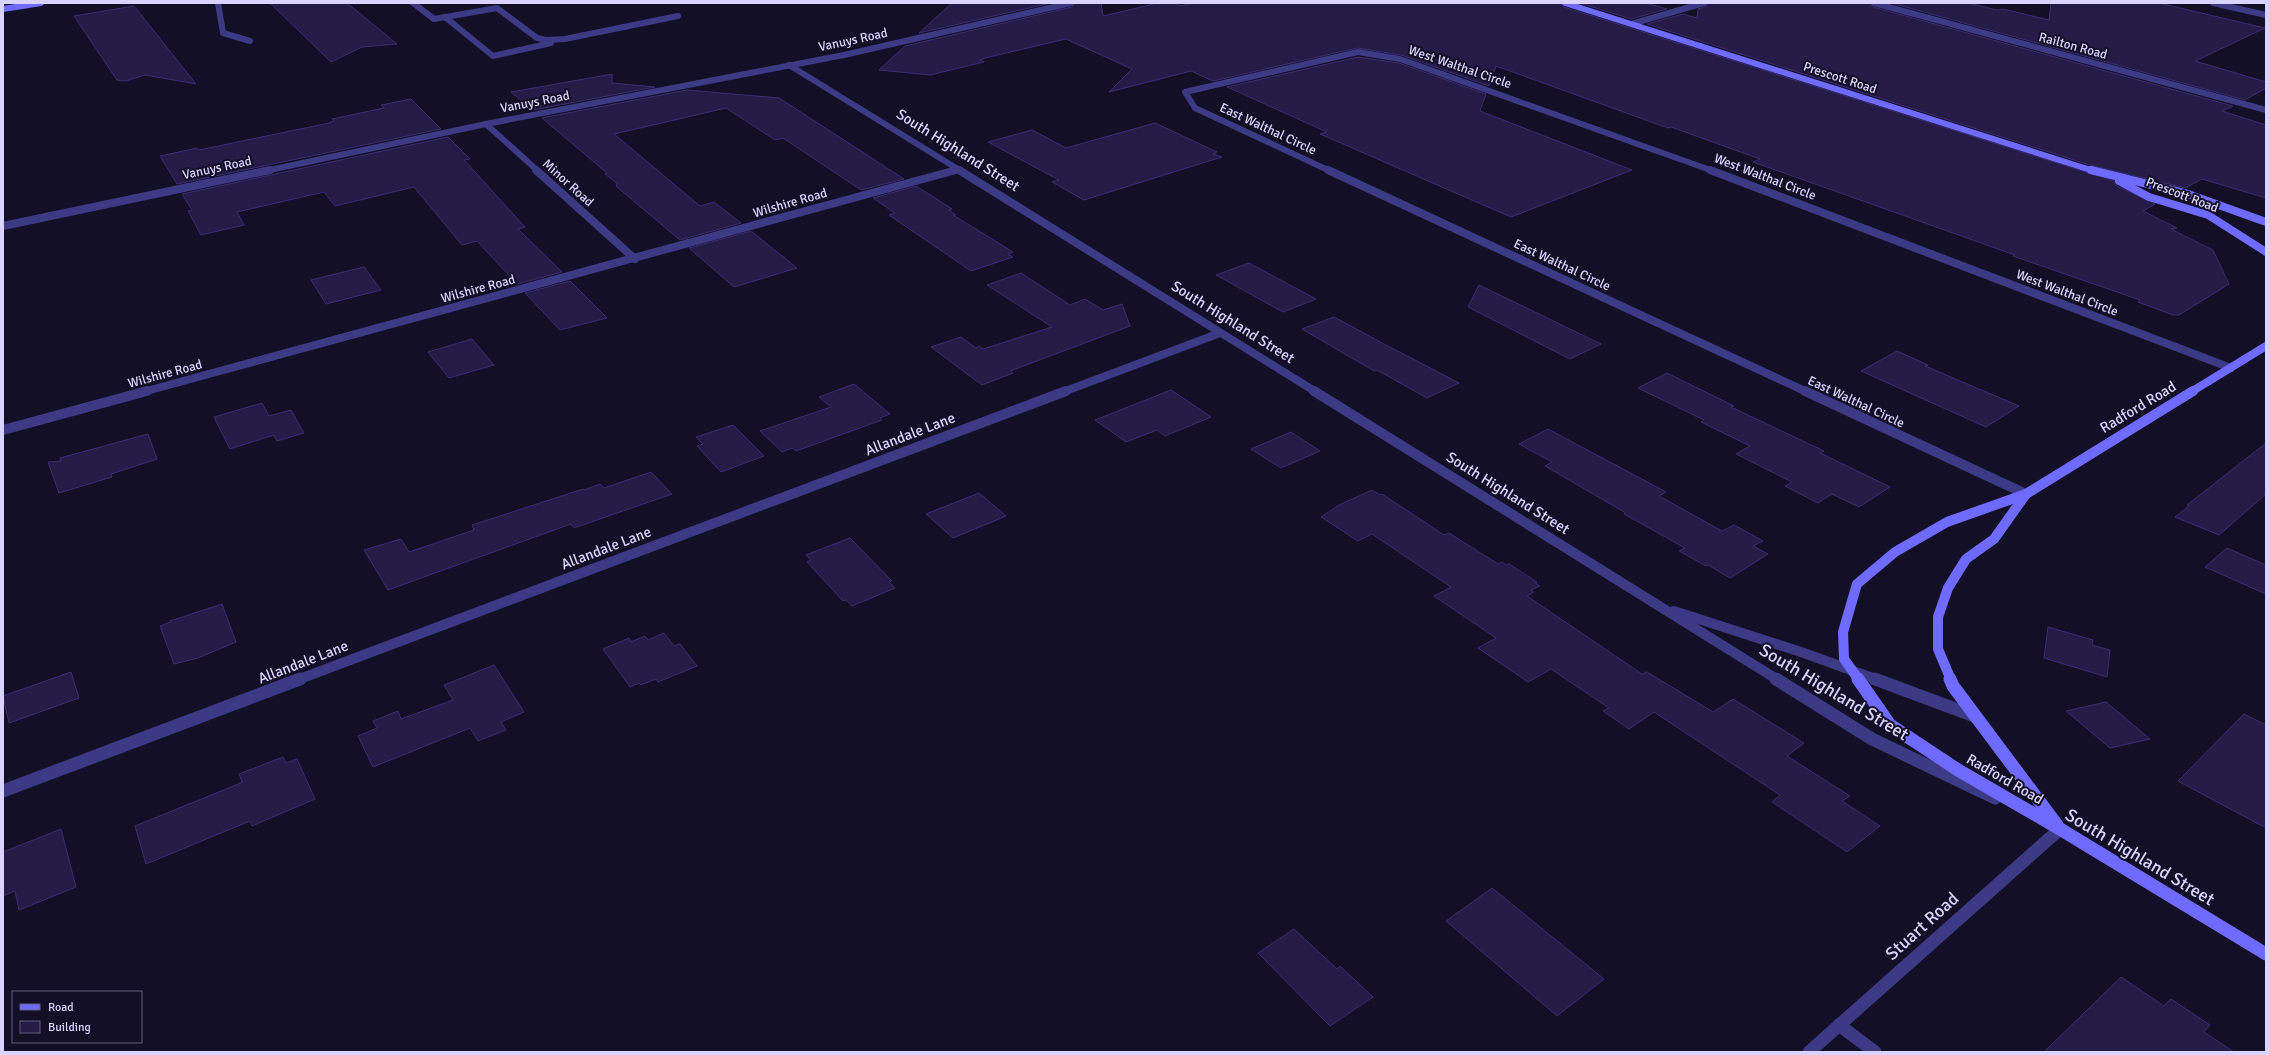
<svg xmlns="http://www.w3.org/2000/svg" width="2269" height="1055" viewBox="0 0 2269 1055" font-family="Signika,sans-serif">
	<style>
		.building { fill: #241b47; stroke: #3b2d73 }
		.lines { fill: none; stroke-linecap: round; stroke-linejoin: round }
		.lane-far1 { stroke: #3d3a85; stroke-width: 6 }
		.lane { stroke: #3d3a85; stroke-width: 13 }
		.street-far3 { stroke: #3d3a85; stroke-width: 6 }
		.street-far2 { stroke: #3d3a85; stroke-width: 8 }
		.street-far1 { stroke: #3d3a85; stroke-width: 10 }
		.street { stroke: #3d3a85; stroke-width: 13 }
		.secondary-far3 { stroke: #6f6bff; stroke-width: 6 }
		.secondary-far2 { stroke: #6f6bff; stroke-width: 8 }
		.secondary-far1 { stroke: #6f6bff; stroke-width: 10 }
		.secondary { stroke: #6f6bff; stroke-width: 13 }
		.labels { text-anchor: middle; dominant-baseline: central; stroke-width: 4; stroke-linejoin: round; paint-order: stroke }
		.far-street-label { font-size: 13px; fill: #d9d4ff; stroke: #130f26 }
		.street-label { font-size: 15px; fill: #d9d4ff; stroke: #130f26 }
		.near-street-label { font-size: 18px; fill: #d9d4ff; stroke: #130f26 }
	</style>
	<rect width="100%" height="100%" fill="#130f26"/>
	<g class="building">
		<path d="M270,3h77l50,41 -35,3 -31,15z"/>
		<path d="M952,3h99l-132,30z"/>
		<path d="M1075,3h26l2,13 55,-13h15l8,3 13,-3h367l3,4 550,174 3,5 38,18 -12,7 34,17 -6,1 42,21 16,34 -50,31h-6l-35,-13 2,-2 -127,-44 2,-1 -262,-93 7,-3 -89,-32 -3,1 -172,-62 -7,20 -88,-31 -44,-7 -144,33 -22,-10 -82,21 23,-23 -66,-30 -81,19 -5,2 4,2 -54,13 -51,-5 26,-24 167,-39z"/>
		<path d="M1580,3h66l21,6 -36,10z"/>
		<path d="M1708,3h162l3,4 360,99 -11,5 44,14v73l-64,-19 -17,9 -95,-23 -443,-141 36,-10 14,4 1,-9 9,-3z"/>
		<path d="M1891,3h77l29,7 6,-1 46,11 2,-17h108l106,25 -70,33 71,21v6l-21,12z"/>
		<path d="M134,6l62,78 -51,-9 -19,6 -9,-1 -43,-64z"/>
		<path d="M1358,57l41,6 87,31 -6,17 152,59 -121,47 -191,-83 7,-2 -100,-45z"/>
		<path d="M612,74v9l43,4 -122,23 -22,-18z"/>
		<path d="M687,90l92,8 125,81 -43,11 -78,-52 -8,2 -49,-32 -112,26 86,72 14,-4 27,21 -61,17 -63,-53 -1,-2 2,-1 -13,-10 2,-1 -65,-55z"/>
		<path d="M411,99l30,30 -264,55 -17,-28 37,-8 2,2 130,-27 5,-2 -2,-2 52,-11 -3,-3z"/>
		<path d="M1155,123l62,29 -4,2 9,3 -138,43 -32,-18 7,-2 -71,-38 44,-12 34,18z"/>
		<path d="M448,137l22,22 -6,1 61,67 -7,2 44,43 -45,12 -40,-43 -15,4 -48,-58 -79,19 -11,-14 -87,20 7,13 -43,10 -13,-24 4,-1 -10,-16z"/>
		<path d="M916,186l36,23 -3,1 7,5h-3l60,37 -5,2 5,3 -42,14 -82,-56 6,-2 -22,-15z"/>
		<path d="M751,231l46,37 -63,19 -45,-39z"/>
		<path d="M1249,263l67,36 -33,13 -67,-37z"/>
		<path d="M364,267l17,23 -55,14 -15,-24z"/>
		<path d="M1021,273l49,32 15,-6 18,11 19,-6 8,22 -120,45 3,2 -31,12 -51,-38 30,-10 15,11 3,-2 4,3 69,-22 -65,-42z"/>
		<path d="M570,281l37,37 -47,12 -35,-37z"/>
		<path d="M1479,285l122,59 -31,15 -102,-52z"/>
		<path d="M1334,317l52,28 73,38 -32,15 -50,-28 -3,1 -72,-42z"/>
		<path d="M472,339l22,26 -45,13 -21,-26z"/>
		<path d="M1897,351l31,14 -3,1 94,40 -33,21 -125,-56z"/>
		<path d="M1667,373l67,33 -3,1 93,44 -4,2 70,34 -31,20 -27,-13 -14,9 -33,-17 7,-4 -56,-28 14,-8 -49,-24 3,-2 -66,-32z"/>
		<path d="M854,384l36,30 -10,4 2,2 -86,31 -4,-3 -10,4 -22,-21 71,-24 -12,-10z"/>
		<path d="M1171,390l40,27 -46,19 -8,-6 -31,12 -31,-22z"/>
		<path d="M262,403l7,13 22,-6 13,23 -27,8 -3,-6 -44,14 -16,-32z"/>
		<path d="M733,425l31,31 -43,16 -24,-26 6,-2 -7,-7z"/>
		<path d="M1548,429l118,63 -7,4 63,35 12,-6 29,16 -10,5 15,8 -38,24 -22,-13 -2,1 -27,-15 6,-3 -61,-34 2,-1 -81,-47 7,-4 -33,-18z"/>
		<path d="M1291,432l29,19 -39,17 -30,-19z"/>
		<path d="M148,434l9,25 -46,15 1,3 -53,16 -11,-31 13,-1 -1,-3z"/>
		<path d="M2266,443v51l-47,41 -44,-18 14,-11 -2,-1z"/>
		<path d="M651,472l21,22 -98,34 -3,-4 -183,66 -24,-40 37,-11 8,13 65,-22 -2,-5 25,-8 86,-28 1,1 16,-6 4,4z"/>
		<path d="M1372,490l8,5 2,-1 62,41 5,-2 49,31 4,-2 4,3 3,-1 28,18 -2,1 5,3 -9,4 3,2 -7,4 115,78 5,-2 66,40 20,-13 71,44 -17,13 63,40 -8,5 38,25 -33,26 -75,-50 8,-7 -126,-83 -25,17 -26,-18 6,-3 -58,-39 -23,13 -50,-34 18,-10 -62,-42 17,-9 -79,-53 -14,7 -37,-24 18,-12z"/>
		<path d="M979,493l27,23 -53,22 -27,-24z"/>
		<path d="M850,538l42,43 -3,1 6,6 -43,18 -6,-6 -3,1 -36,-39 4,-2 -5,-5z"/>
		<path d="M2227,548l39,17v29l-61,-27z"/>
		<path d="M222,604l14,38 -38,16 -24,6 -14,-38 11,-4 -1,-1z"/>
		<path d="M2048,627l45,13 -1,5 18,5 -3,27 -63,-19z"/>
		<path d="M664,633l10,13 6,-2 17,22 -39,16 -2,-3 -15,6 -2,-2 -9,4 -27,-38 26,-11 2,4 14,-6 3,4z"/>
		<path d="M494,665l30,47 -23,10 5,8 -28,11 -8,-13 -97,39 -15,-31 19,-8 -4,-7 25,-10 3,8 52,-19 -9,-15z"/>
		<path d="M71,672l8,26 -70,25 -6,-27z"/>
		<path d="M2106,702l44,37 -40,9 -44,-37z"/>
		<path d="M2244,714l22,11v103l-88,-47z"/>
		<path d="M283,757l3,6 11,-4 18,40 -63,27 -2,-5 -104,43 -11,-38 101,-41 6,-3 -3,-8z"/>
		<path d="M61,829l15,58 -57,23 -4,-19 -12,5v-44z"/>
		<path d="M1492,888l112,91 -47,37 -111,-95z"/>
		<path d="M1294,929l43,40 3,-3 33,31 -43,29 -72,-73z"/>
		<path d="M2121,977l43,29 7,-7 39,26 -6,7 30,20h-190z"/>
	</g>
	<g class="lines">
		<g class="lane-far1">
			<path d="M413,3l21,16 63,-11 40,30 9,2 19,-1 113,-23"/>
			<path d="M445,17l48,39 58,-13"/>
		</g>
		<path class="lane" d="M1839,1025l36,27"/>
		<g class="street-far3">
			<path d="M218,3l5,30 27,8"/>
			<path d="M1874,3l392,107"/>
			<path d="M2213,3l53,12"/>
			<path d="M1631,24l73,-21"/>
			<path d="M789,65l172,106"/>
			<path d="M486,124l52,47"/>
			<path d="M265,171l221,-47 358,-69 227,-52"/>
			<path d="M952,171l6,-2"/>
			<path d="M1330,171l-135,-63 -10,-16 173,-40 42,7 313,112"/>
		</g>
		<g class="street-far2">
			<path d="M536,170l99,89"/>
			<path d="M959,170l357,222"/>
			<path d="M1328,170l479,222"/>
			<path d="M1710,170l521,198"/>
			<path d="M3,226l267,-56"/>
			<path d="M143,392l813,-222"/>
			<path d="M1063,392l157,-59"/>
		</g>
		<g class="street-far1">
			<path d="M1314,391l464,289"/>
			<path d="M1805,391l221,103"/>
			<path d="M3,430l144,-39"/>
			<path d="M1674,611l130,42 74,27"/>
			<path d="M297,680l769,-289"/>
		</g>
		<g class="street">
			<path d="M1776,679l96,60 123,59"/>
			<path d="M1875,679l99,37"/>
			<path d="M3,791l297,-112"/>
			<path d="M1809,1052l251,-223 -5,-3"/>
		</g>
		<g class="secondary-far3">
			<path d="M1565,3l529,168"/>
			<path d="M3,9l38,-6"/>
		</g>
		<g class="secondary-far2">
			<path d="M2091,170l97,24 78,28"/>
			<path d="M2119,181l30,16 59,18 58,37"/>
			<path d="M2191,392l75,-46"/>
		</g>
		<g class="secondary-far1">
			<path d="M1859,680l-15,-21 -1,-27 14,-48 38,-32 52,-30 79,-28 167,-103"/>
			<path d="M1951,680l-13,-31v-32l10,-29 18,-29 28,-20 32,-45"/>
		</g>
		<g class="secondary">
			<path d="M1858,679l32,46 68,45 102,59 206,125"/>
			<path d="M1950,679l3,7 104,139"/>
		</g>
	</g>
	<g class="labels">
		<g class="far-street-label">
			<text transform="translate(853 40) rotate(-12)">Vanuys Road</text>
			<text transform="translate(2073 46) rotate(15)">Railton Road</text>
			<text transform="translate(1460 67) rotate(19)">West Walthal Circle</text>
			<text transform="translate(1840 78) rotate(18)">Prescott Road</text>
			<text transform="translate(535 102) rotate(-11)">Vanuys Road</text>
			<text transform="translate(1268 129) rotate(25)">East Walthal Circle</text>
			<text transform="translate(217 168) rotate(-12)">Vanuys Road</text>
			<text transform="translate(1765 177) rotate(21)">West Walthal Circle</text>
			<text transform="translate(568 183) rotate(42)">Minor Road</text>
			<text transform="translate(2182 195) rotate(21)">Prescott Road</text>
			<text transform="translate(790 203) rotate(-16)">Wilshire Road</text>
			<text transform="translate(1562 265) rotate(25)">East Walthal Circle</text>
			<text transform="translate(478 289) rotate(-15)">Wilshire Road</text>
			<text transform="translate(2067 293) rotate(21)">West Walthal Circle</text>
			<text transform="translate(165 374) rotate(-15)">Wilshire Road</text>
			<text transform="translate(1856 402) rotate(25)">East Walthal Circle</text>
		</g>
		<g class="street-label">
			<text transform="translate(958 150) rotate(32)">South Highland Street</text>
			<text transform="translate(1233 322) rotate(32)">South Highland Street</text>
			<text transform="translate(2138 407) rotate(-31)">Radford Road</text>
			<text transform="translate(910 434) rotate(-21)">Allandale Lane</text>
			<text transform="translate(1508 493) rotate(32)">South Highland Street</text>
			<text transform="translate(606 548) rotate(-21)">Allandale Lane</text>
			<text transform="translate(303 662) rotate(-21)">Allandale Lane</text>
			<text transform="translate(2005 779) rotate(30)">Radford Road</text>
		</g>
		<g class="near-street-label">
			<text transform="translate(1834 692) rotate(31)">South Highland Street</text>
			<text transform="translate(2140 857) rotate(31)">South Highland Street</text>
			<text transform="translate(1922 926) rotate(-42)">Stuart Road</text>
		</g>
	</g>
	<rect width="2269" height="1055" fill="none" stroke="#d9d4ff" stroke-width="8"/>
	<rect x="12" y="991" width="130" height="52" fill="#130f26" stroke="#625e7d"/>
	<rect x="20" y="1004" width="20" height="6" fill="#6f6bff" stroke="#625e7d"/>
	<text x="48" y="1011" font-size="12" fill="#d9d4ff">Road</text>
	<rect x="20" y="1021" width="20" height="12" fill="#241b47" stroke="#625e7d"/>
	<text x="48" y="1031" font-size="12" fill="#d9d4ff">Building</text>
</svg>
